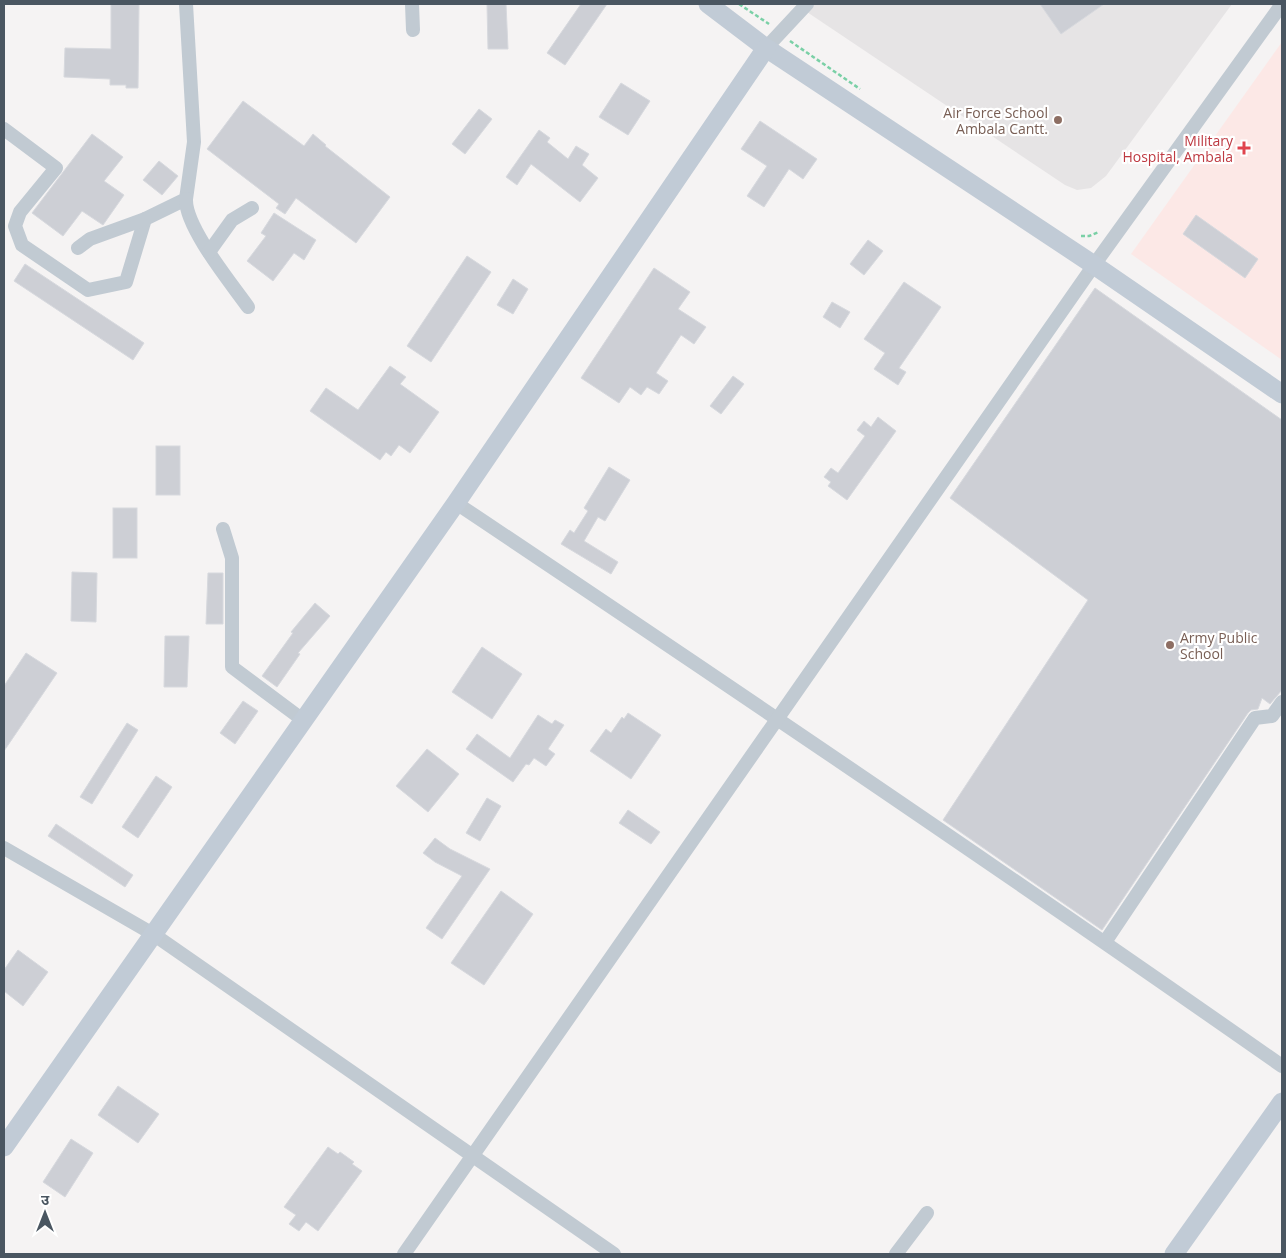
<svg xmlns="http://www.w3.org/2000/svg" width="1286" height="1258" viewBox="0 0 1286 1258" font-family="'Open Sans','Noto Sans Devanagari',sans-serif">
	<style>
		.education { fill: #e6e4e5 }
		.medical { fill: #fce8e6 }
		.building { fill: #cdcfd5; stroke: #d7d9de }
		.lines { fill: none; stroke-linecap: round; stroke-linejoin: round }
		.path { stroke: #7ad0a6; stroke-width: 2.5; stroke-dasharray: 4 2.5; stroke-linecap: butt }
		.street { stroke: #c1cad2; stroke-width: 14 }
		.secondary { stroke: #c1cbd6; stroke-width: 19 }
		.education-dot { fill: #8d6e63; stroke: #fff; stroke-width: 2 }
		.health-dot { fill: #e0444e; stroke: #fff; stroke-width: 2 }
		.labels { text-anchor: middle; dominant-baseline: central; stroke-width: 4.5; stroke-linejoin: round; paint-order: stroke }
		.education-label { font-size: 14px; fill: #785e54; stroke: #fff; text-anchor: end }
		.health-label { font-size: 14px; fill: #be3a42; stroke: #fff; text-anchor: end }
	</style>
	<rect width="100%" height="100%" fill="#f5f3f3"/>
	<path class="education" d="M795,4h437l-126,172 -15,12 -14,2 -12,-5z"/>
	<path class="medical" d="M1282,42v318l-151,-106z"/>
	<g class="building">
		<path d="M111,4h28l-1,84h-12v-3h-16v-6l-46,-2 1,-29 46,1z"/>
		<path d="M487,4h19l2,45h-20z"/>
		<path d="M581,4h26l-42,61 -18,-12z"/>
		<path d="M1040,4h64l-43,30z"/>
		<path d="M621,83l29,18 -22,34 -29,-18z"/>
		<path d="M243,101l61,45 9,-12 13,11 -1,1 65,51 -34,46 -60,-45 -11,16 -9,-6 3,-4 -72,-55z"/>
		<path d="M479,109l13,10 -27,35 -13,-10z"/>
		<path d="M760,121l57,38 -14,20 -14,-10 -25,38 -17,-11 20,-30 -26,-17z"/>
		<path d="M539,130l11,8 -3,4 21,17 8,-13 13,8 -7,11 16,13 -18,24 -49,-38 -14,21 -11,-8z"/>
		<path d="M92,134l31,23 -19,24 20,14 -21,30 -21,-14 -19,25 -31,-23z"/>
		<path d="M159,161l19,15 -16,19 -19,-15z"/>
		<path d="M274,213l42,27 -12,20 -10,-7 -21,28 -26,-20 19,-25 -5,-3z"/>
		<path d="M1196,215l62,44 -13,19 -62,-44z"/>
		<path d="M868,240l15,11 -19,24 -14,-11z"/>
		<path d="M467,256l24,16 -60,90 -24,-16z"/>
		<path d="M25,264l119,79 -11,17 -119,-79z"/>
		<path d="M654,268l36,24 -12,17 28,18 -12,17 -13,-9 -25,38 12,8 -9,13 -12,-7 -6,8 -11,-8 -11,16 -38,-25z"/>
		<path d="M513,279l15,10 -15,25 -16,-9z"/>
		<path d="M904,282l37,25 -42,61 7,4 -8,13 -24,-16 11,-16 -21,-14z"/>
		<path d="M1095,288l187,132v270l-12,14 -8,-6 -4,11 -7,1 -3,3 -146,217 -159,-110 145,-220 -138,-102z"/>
		<path d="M832,302l18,10 -10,16 -17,-11z"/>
		<path d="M390,366l16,11 -6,7 39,28 -29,41 -11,-8 -8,11 -5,-4 -6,8 -70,-49 16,-23 32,22z"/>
		<path d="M733,376l11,8 -23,30 -11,-8z"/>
		<path d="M878,417l18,14 -49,69 -19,-14 3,-4 -7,-5 7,-9 7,5 27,-37 -8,-6 7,-9 7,6z"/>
		<rect x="156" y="446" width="24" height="49"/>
		<path d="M609,467l21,13 -25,41 -7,-4 -14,24 34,21 -7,12 -50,-30 9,-14 4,3 14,-22 -4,-3z"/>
		<rect x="113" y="508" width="24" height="50"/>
		<path d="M72,572l25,1 -1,49 -25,-1z"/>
		<path d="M208,573h15v51h-17z"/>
		<path d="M315,603l15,13 -32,37 2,1 -23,33 -15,-11 31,-43 -2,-1z"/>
		<path d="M165,636h24l-2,51h-23z"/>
		<path d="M482,647l40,27 -30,45 -40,-27z"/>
		<path d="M26,653l31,20 -53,78v-65z"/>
		<path d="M243,701l15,10 -23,33 -15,-11z"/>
		<path d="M628,713l33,22 -30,44 -41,-28 16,-22 5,4 11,-16 2,2z"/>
		<path d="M538,715l14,9 3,-4 9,5 -16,24 7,5 -9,12 -12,-8 -5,7 -3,-1 -13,18 -47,-33 11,-15 33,24z"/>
		<path d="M127,723l11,7 -46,74 -12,-7z"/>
		<path d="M427,749l32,25 -31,38 -32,-26z"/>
		<path d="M156,776l16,11 -34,51 -16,-11z"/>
		<path d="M487,798l14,8 -21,35 -14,-8z"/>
		<path d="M628,810l32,22 -9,12 -32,-21z"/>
		<path d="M56,824l77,51 -8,12 -77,-51z"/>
		<path d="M435,838l15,11 40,20 -48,70 -16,-11 36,-52 -27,-14 -12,-9z"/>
		<path d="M501,891l32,23 -49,71 -33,-22z"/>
		<path d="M18,950l30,22 -25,34 -19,-15v-21z"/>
		<path d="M118,1086l41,28 -21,29 -40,-28z"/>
		<path d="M71,1139l22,14 -28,44 -22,-15z"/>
		<path d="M328,1147l10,7 2,-2 14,10 -2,2 10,7 -44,60 -12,-9 -7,9 -10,-7 7,-9 -12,-8z"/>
	</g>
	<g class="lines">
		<g class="path">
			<path d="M739,4l30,20"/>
			<path d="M790,41l70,48"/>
			<path d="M1081,236h8l10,-4"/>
		</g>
		<g class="street">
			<path d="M412,4l1,26"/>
			<path d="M766,48l41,-44"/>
			<path d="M4,129l52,39 -36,44 -5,14 7,19 66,45 38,-8 19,-63 41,-20 8,-57 -8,-138"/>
			<path d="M186,199c-1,28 45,84 62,108"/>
			<path d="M78,248l12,-9 55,-20"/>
			<path d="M209,252l23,-32 20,-12"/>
			<path d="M456,503c277,185 553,372 826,563"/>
			<path d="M223,529l9,29v109l71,53"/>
			<path d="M4,848l149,86 461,320"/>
			<path d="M1105,942l150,-224 17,-2 10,-14"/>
			<path d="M404,1254l690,-989 188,-261"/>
			<path d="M896,1254l31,-41"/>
		</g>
		<g class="secondary">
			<path d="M708,4l58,44 328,217 188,129"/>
			<path d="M4,1147l452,-644 310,-455"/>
			<path d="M1174,1254l108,-152"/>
		</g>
	</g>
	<g class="education-dot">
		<circle cx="1058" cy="120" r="5"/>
		<circle cx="1170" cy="645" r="5"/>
	</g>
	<path class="health-dot" d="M1241.5 140.5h5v5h5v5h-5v5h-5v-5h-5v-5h5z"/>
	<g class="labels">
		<g class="education-label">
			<text x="1048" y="112">Air Force School<tspan x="1048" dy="16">Ambala Cantt.</tspan></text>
			<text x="1180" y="637" text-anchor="start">Army Public<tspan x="1180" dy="16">School</tspan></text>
		</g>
		<g class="health-label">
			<text x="1233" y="140">Military<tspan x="1233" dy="16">Hospital, Ambala</tspan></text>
		</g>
	</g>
	<rect width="1286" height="1258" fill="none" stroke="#4a5661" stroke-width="10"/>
	<g transform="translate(45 1213)" stroke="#ffffff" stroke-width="4" paint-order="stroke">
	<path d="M0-4L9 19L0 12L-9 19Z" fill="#4a5661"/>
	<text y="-8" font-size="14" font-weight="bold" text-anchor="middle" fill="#4a5661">उ</text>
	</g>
</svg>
